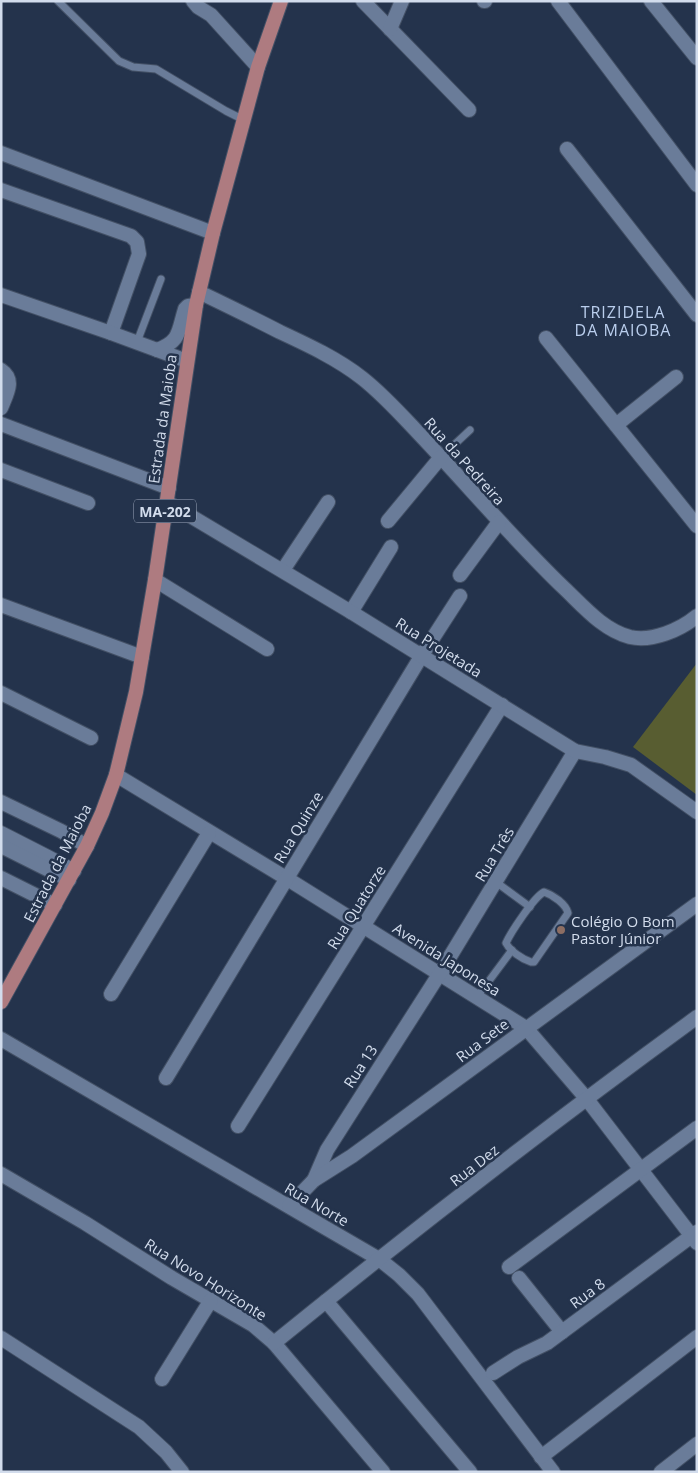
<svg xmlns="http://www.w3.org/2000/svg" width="698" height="1473" viewBox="0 0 698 1473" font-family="'Open Sans',sans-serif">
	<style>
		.grass { fill: #585d31 }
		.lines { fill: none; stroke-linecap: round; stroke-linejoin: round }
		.service-casing { stroke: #435065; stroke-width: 9 }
		.minor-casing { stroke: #435065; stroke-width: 16 }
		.tertiary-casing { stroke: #435065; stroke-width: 16 }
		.primary-casing { stroke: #435065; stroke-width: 16 }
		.service { stroke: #6a7c99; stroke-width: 7 }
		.minor { stroke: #6a7c99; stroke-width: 14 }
		.tertiary { stroke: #6a7c99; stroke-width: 14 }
		.primary { stroke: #ae7b80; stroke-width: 14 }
		.education-dot { fill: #8d6e63; stroke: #24334c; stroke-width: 2 }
		.labels { text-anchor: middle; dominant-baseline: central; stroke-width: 5; stroke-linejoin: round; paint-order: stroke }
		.shield { fill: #24334c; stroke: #9ea9bc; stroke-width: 1 }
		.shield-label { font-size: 14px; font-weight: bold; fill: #d2dcec }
		.street-label { font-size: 15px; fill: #d2dcec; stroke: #24334c }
		.poi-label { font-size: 15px; fill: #d2dcec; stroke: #24334c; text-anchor: start }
		.neighbourhood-label { font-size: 16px; letter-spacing: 1px; fill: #baceed; stroke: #24334c }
	</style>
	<rect width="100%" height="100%" fill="#24334c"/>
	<path class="grass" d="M697,663v132l-64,-48z"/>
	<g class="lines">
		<defs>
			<g id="service">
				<path d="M58,1l61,60 14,6 23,2 70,42 18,9"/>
				<path d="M137,342l24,-63"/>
				<path d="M441,457l29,-27"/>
				<path d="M496,882l34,25"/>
				<path d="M544,892c9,3 22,12 24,21l-34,49h-3c-9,-3 -21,-11 -25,-19 5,-11 28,-46 38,-51z"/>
				<path d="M477,997l35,-47"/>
			</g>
			<g id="minor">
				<path d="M193,1l5,6 13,8 47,52"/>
				<path d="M363,1l106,109"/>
				<path d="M484,1h1"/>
				<path d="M558,1l139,184"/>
				<path d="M651,1l46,57"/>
				<path d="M390,29l12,-28"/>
				<path d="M567,149l130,166"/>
				<path d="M1,153l212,80"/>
				<path d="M1,190l130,46 6,6 2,12 -28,79"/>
				<path d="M199,292c27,13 54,26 81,40 28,13 58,27 82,46 23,18 42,40 62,61 47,50 91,102 140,149 19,18 39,42 66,49 22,5 50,-7 67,-21"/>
				<path d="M1,295l110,38 76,28"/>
				<path d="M546,338l151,188"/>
				<path d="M157,350c24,-9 21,-19 28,-41l3,-3 8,-1"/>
				<path d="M1,370c15,10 5,25 0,38"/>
				<path d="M1,424l168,64"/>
				<path d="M616,425l60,-48"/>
				<path d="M1,470l87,33"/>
				<path d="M388,521l53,-64"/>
				<path d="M283,570l45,-68"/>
				<path d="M460,575l39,-53"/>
				<path d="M155,580l112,69"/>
				<path d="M1,605l141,52"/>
				<path d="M351,612l40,-65"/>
				<path d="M1,693l90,45"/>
				<path d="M116,775l170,103 240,150 60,70 111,145"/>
				<path d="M1,802l60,29 26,15"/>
				<path d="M1,833l47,24 26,14"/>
				<path d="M1,846l68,34"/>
				<path d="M1,878l54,27"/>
				<path d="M111,994l98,-161"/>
				<path d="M1,1039l378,220 20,16 19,19 135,178"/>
				<path d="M166,1078l256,-423 38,-59"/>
				<path d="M238,1126l264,-421"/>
				<path d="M1,1174l84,49 87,55 81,47 21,18 109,129"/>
				<path d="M314,1180l13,-30 113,-177 135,-222"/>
				<path d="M289,1206l25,-26 38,-24 345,-252"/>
				<path d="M509,1267l188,-139"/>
				<path d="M519,1278l43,54"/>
				<path d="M326,1301l144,171"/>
				<path d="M1,1338l138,89 27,25 16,20"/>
				<path d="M274,1343c138,-112 279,-221 423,-326"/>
				<path d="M493,1373l25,-16 29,-14 150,-111"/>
				<path d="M162,1379l49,-79"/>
				<path d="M541,1457l156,-120"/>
				<path d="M661,1472l36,-28"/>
			</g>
			<path id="tertiary" d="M167,502l184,110 224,139 30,6 26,8 66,47"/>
			<path id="primary" d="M1,1002l86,-156 15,-33 14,-38 20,-83 19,-112 41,-275 17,-72 45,-166 23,-66"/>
		</defs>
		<use href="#service" class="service-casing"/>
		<use href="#minor" class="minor-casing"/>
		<use href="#tertiary" class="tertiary-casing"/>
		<use href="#primary" class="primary-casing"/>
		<use href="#service" class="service"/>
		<use href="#minor" class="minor"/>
		<use href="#tertiary" class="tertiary"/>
		<use href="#primary" class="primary"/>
	</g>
	<circle class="education-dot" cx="561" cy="930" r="5"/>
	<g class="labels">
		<rect class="shield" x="134" y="499.5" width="62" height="23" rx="4"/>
		<g class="shield-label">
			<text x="165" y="511">MA-202</text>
		</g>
		<g class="street-label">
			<text transform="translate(162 419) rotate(-82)">Estrada da Maioba</text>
			<text transform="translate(465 461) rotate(48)">Rua da Pedreira</text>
			<text transform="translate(439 647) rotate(32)">Rua Projetada</text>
			<text transform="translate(298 827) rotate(-59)">Rua Quinze</text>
			<text transform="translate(494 854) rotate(-59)">Rua Três</text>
			<text transform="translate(57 863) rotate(-63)">Estrada da Maioba</text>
			<text transform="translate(356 907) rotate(-58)">Rua Quatorze</text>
			<text transform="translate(447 959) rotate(32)">Avenida Japonesa</text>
			<text transform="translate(482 1040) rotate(-37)">Rua Sete</text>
			<text transform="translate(360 1066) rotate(-57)">Rua 13</text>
			<text transform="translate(474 1165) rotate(-38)">Rua Dez</text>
			<text transform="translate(317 1204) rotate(30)">Rua Norte</text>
			<text transform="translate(206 1279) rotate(32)">Rua Novo Horizonte</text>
			<text transform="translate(587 1293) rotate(-37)">Rua 8</text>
		</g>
		<g class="poi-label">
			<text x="571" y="921">Colégio O Bom<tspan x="571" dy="17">Pastor Júnior</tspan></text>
		</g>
		<g class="neighbourhood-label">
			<text x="623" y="312">TRIZIDELA<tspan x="623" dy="18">DA MAIOBA</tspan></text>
		</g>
	</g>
	<rect width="698" height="1473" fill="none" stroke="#d2dcec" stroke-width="5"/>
</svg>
